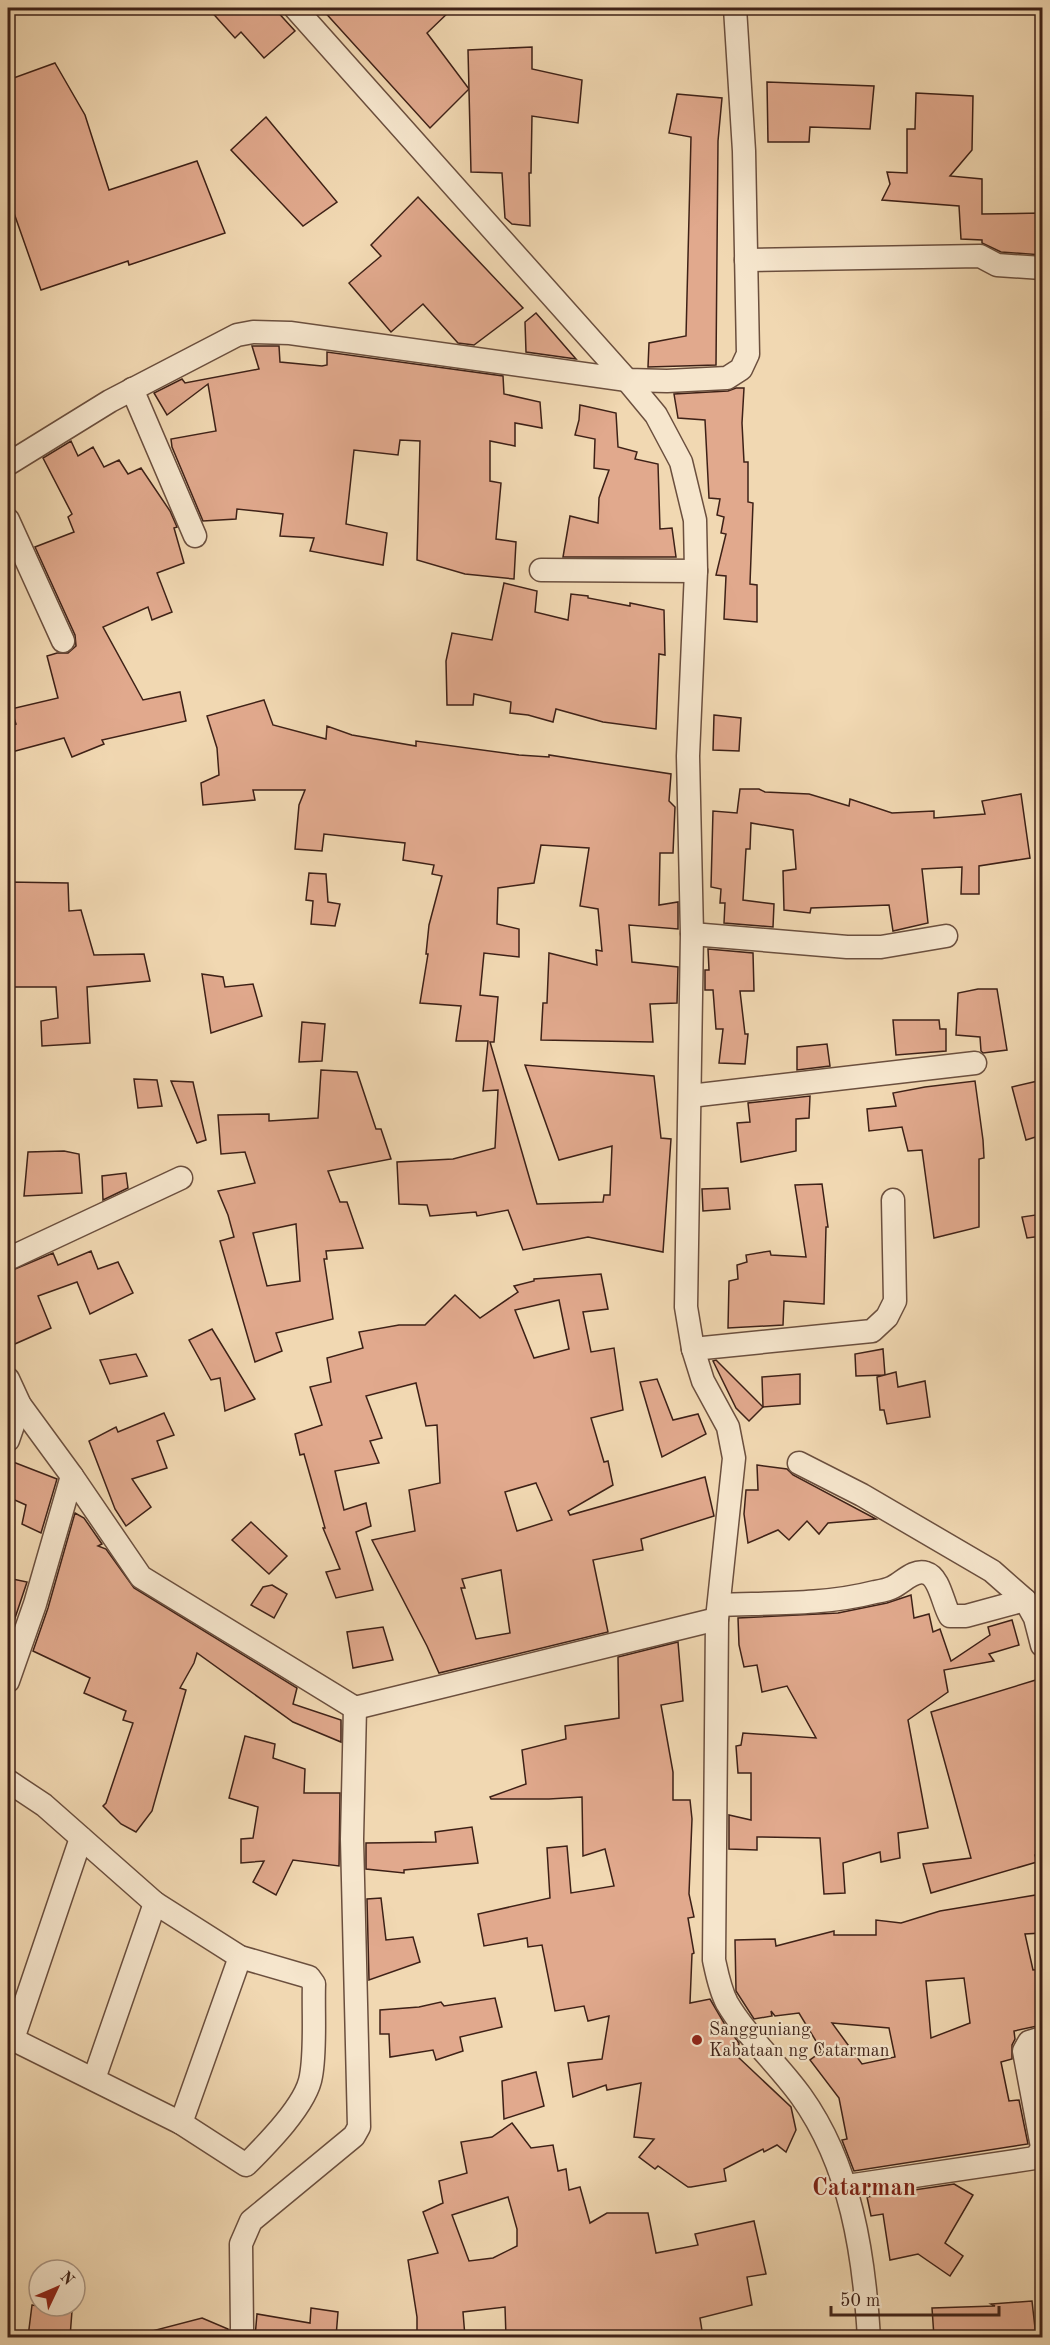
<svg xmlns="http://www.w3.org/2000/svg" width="1050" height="2345" viewBox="0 0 1050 2345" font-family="'Old Standard TT',serif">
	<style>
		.building { fill: #e1a98d; stroke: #3e2117; stroke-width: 1.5; fill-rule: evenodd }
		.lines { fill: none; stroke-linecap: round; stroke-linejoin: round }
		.minor-casing { stroke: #6b4f3e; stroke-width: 25 }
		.minor { stroke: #f6e6cd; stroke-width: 22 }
		.poi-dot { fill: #8f2418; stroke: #f6e6cd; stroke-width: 2 }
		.labels { text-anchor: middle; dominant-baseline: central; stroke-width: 4.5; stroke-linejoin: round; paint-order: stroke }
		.poi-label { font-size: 18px; fill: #3e2117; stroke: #f6e6cd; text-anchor: start }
		.district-label { font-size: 24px; font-weight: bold; fill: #7a1f14; stroke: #f6e6cd }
	</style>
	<rect width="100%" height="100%" fill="#f1d8b2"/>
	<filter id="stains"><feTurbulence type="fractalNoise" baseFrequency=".00333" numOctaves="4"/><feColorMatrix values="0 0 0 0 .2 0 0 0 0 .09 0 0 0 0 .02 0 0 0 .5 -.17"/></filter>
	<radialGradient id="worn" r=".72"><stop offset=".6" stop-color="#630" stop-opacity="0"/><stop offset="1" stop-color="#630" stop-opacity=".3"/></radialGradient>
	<g class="building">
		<path d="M208,8h66l21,23 -31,27 -23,-26 -6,6z"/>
		<path d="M321,8h132l-26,25 42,56 -39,39z"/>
		<path d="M532,47v22l50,11 -4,43 -46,-7 -1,57h-2l1,53 -18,-2 -7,-6 -3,-45 -31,-1 -3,-122z"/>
		<path d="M55,63l30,52 24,75 88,-29 28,72 -96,32 -1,-4 -87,29 -33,-94v-116z"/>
		<path d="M767,82l107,4 -4,43 -60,-2 -1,15h-41z"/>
		<path d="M916,93l57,3 -1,54 -22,26 32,3v35l60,-1v42l-41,-3 -19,-9v-3l-21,-1 -2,-33 -77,-6 8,-16 -3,-12 20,1v-44h8z"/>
		<path d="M677,94l45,4 -4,43 -2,224 -68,2 1,-24 37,-7 5,-199 -22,-4z"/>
		<path d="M266,117l71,85 -34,24 -72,-76z"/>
		<path d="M418,197l105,111 -49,37 -16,-2 -35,-39 -32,28 -42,-49 32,-27 -10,-11z"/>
		<path d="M536,313l40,46 -50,-7 -1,-30z"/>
		<path d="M252,346h27l1,16 42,4 5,-1v-13l176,24 1,18 36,8 2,26 -27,-5v23l-25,-5v40l11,2 -5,56 20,3 -2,37 -49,-5 -48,-14 3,-119 -20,-1 -2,15 -44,-5 -8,74 41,9 -4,32 -73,-14 4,-13 -34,-2 3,-22 -46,-5 -1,10 -33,2 -31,-74 -1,-8 45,-8 -8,-47 -41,31 -13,-22 28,-14 3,4 74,-14z"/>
		<path d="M736,388h8l-2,35 2,39h4v40l5,1 -3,81 7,1v37l-33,-3 2,-43 -10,-1 10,-41 -5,-1 3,-16 -7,-2 3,-16 -11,-1 -4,-78 -27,-2 -4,-24 54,-3z"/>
		<path d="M580,405l36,8 2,34 19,5 -2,7 23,5 2,65 12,-1 4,29h-113l7,-41 28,7 1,-25 10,-28 -15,-2 1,-29 -20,-4 4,-15z"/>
		<path d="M71,441l7,15 15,-9 11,20 15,-7 9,14 13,-6 29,43 7,16 -3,1 10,35 -27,10 15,39 -20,8 -4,-13 -45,20 40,73 37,-8 6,29 -84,19 2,4 -32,13 -8,-19 -56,15v-25l8,-4 -5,-15 47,-11 -11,-42 10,-3h11l8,-7 -1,-11 -40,-88 39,-15 -6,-15 4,-3 -29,-56z"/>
		<path d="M504,583l33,8 -2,21 33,8 3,-26 17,2v2l42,8v-3l34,7 1,45 -6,-1 -3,75 -53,-7 -47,-13 -3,13 -25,-7 -18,-2 1,-11 -37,-8 -1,11h-26l-1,-44 6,-28 40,7z"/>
		<path d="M264,700l9,25 53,14 1,-13 25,9 64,11v-5l103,14 30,2v-2l122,19 -2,27 6,6 -2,46h-13l-1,52 19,-3v27l-49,-4 3,37 46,5 -1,36 -27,1 3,38 -112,-2 2,-37h4l2,-50 48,12 -1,-15 6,1 -4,-42 -18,-3 9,-58 -48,-3 -7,38 -36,5 -1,36 22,5v28l-35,-4 -4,42 18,2 -4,45h-4l47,162 66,-2 1,-7h6l2,-49 -53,14 -34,-95 129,11 7,62 10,1 -8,113 -75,-15 -65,13 -15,-40 -31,6 -1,-4 -46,4 -3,-11 -28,-1 -2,-42 56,-3 42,-11 3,-58 -15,1 5,-50h-32l5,-35 -41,-3 8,-49h-2l3,-29 13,-49 -10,-2 2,-9 -31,-5 2,-17 -81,-9 -2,17 -27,-2 4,-44 6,-15h-52l2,10 -52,5 -2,-22 18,-8 -2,-27 -10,-32z"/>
		<path d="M714,715l27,3 -2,33 -26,-1z"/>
		<path d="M740,789h19l6,3 44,2 40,12 1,-7 42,14 42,-2v7l51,-4 -3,-13 39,-7 9,64 -51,8v28h-18l1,-27 -40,2 6,54 -35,8 -4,-26 -78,3 -1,5 -26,-3 -1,-39 13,-2 -3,-39 -42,-7 -1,26h-4l-3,51 31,4 -1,23 -49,-4 1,-20h-5l1,-14 -10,-2 2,-76 24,2z"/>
		<path d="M309,873l17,1 2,28 12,2 -5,22 -24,-2 2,-23 -7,-1z"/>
		<path d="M8,882l60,1 1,28 12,-1 13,45 50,-1 6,27 -63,6 3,56 -48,3 -1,-25 17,-3 -2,-31h-48z"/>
		<path d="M708,949l45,4 1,38h-14l5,43h3l-3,30 -26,-1 4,-34h-7l-3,-39h-8v-20h4z"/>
		<path d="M202,974l21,3 2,10 28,-3 9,32 -51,17z"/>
		<path d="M978,989h19l10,61 -24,3 -2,-2 -1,-14 -24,-2 2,-42z"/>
		<path d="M893,1020h46l1,9h6v22l-50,4z"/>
		<path d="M302,1022l23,2 -3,37 -23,1z"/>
		<path d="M827,1044l3,22 -33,4v-23z"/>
		<path d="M321,1070l36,2 19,57h5l10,30 -63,12 12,31h7l16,46 -37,3 1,8h-3l9,60 -57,14 6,18 -27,11 -35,-121 14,-4 -6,-22 -10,-24 37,-8 -10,-31 -24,2 -3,-39 51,-1v7l49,-3zM296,1224l4,57 -33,5 -14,-53z"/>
		<path d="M134,1079l23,1 5,26 -24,2z"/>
		<path d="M1042,1080v55l-16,5 -14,-53z"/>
		<path d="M171,1081l22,1 13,58 -9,3z"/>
		<path d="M975,1081l8,59 1,18 -5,1v68l-45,11 -12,-88 -14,1 -6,-24 -33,4 -2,-22 29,-3 -3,-13 32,-6z"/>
		<path d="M810,1096l-1,22 -13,1v32l-55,11 -4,-39 13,-1 -2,-19z"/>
		<path d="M64,1151l15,3 3,39 -58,3 4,-44z"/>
		<path d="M126,1173l2,15 -25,12 -1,-24z"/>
		<path d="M822,1184l6,43h-2l-2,77 -40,-3 -1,24 -55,3 1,-47 9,-2 -1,-14 10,-3 -1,-7 24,-4 1,4 35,2 -11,-72z"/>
		<path d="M728,1188l2,21 -27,2 -1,-22z"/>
		<path d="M1042,1214v22l-15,2 -5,-21z"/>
		<path d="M91,1251l7,18 20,-7 15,31 -43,21 -13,-32 -39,14 13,32 -43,19v-75l45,-19 5,12z"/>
		<path d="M601,1274l7,35 -25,3 8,40 23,-4 9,62 -32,8 13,44 4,-1 5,24 -45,26 2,4 135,-38 9,39 -73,23 2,11 -50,10 15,72 -169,41 -12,-27 -55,-106 43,-9 -6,-41 31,-7 -3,-58 -11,1 -10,-43 -50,13 16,42 -12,3 9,22 -44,8 9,39 22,-7 5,23 -15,6 17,58 -37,8 -10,-26 14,-3 -17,-41h2l-21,-74 -4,1 -5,-21 27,-9 -12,-38 21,-5 -4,-24 36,-10 -4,-16 40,-7h26l30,-30 25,23 38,-26 -4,-6 20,-5v-2zM559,1300l10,49 -35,9 -19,-48zM536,1483l16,37 -35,11 -12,-39zM501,1570l9,63 -34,6 -15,-51h4l-3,-9z"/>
		<path d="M212,1329l43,70 -30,12 -5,-33 -9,2 -22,-40z"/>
		<path d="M883,1349l2,26 -29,1 -1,-22z"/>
		<path d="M136,1354l11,22 -37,8 -10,-24z"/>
		<path d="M716,1360l47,47 -14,14 -13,-13 -23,-47z"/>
		<path d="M896,1372l2,15 27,-6 5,36 -43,7 -3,-14h-4l-3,-33z"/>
		<path d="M800,1374v30l-37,3 -1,-30z"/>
		<path d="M657,1379l16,41 25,-6 8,20 -44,23 -22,-75z"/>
		<path d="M164,1413l10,22 -17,6 10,27 -35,11 19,28 -25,19 -11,-17 -26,-68 27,-14 2,5z"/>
		<path d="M8,1460l49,19 -16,54 -19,-9 4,-19 -18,-8z"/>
		<path d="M757,1465l30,4 6,6 83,44 -48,4 -9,11 -12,-13 -18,19 -11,-10 -30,13 -4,-29 2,-24h12z"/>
		<path d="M75,1513l9,5 18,26 -4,2 8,3 28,39 163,100 -4,16 48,16v22l-48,-20 -96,-69 -3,10 -14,25 6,2 -34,121 -16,21 -15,-8 -18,-18 3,-3 27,-80 -10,-3 3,-9 -42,-18 6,-15 -57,-27 15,-43z"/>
		<path d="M251,1522l36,34 -18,18 -37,-34z"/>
		<path d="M8,1578l19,4 -19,57z"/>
		<path d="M272,1585l15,9 -13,24 -23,-13 12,-18z"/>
		<path d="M911,1595l3,23 15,-4 4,18 7,-3 11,32 39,-26 -2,-8 24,-7 7,25 -30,9 5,7 -50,9 4,22 -40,28 20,108 -30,5 2,25 -19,4 -1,-10 -37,11 2,30 -21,1 -4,-56 -63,-1v13l-28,-1v-34l22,5v-47h-13l-2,-27 5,-1 2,-12 73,5 -29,-52 -25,6 -5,-27 -13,2 -5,-22 -1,-27 100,-5 49,-10z"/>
		<path d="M383,1627l10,33 -40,8 -6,-36z"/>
		<path d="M678,1642l5,59 -22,4 12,67v28h17l2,19 -3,75 5,23 -6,1 6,35 -2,1 -2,49 20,-4 14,24 15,20 -2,13 54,51 5,23 -10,22 -9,-7 -13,7 -1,-3 -39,20 2,12 -35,6h-3l-30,-21 -3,3 -16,-12 15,-18 -20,-2 7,-54 -34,7 -1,-5 -33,12 -5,-34 34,-4 7,-43 -21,5 -4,-15 -29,5 -13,-66 -14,2 -1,-9 -43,8 -6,-32 72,-16 -3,-50 20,-2 4,47 43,-7 -9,-37 -22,7 -1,-59 -33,2h-58l-1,-2 36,-13 -4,-34 44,-11 -1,-13 54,-8 -1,-61z"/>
		<path d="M1039,1679l3,12v21l-4,2 4,17v122l-7,2 2,7 -106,31 -8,-29 48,-6 -40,-146z"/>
		<path d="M245,1736l30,8 -2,14 32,11 -1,24h36l-1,73 -46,-6 -17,35 -23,-13 11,-21 -23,2v-24l12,-1 5,-31 -29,-9z"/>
		<path d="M472,1827l6,36 -74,7v3l-38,-4v-26l70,-1 -1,-10z"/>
		<path d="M1042,1894v39l-17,1 8,36 9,-1v56l-28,6 1,8 -3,6v14l-11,3 8,39 10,-1 9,44 -174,27 -12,-31 5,-1 -8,-41 -29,-38 12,-9 -23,-38 -24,3 -4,-5 1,5 -18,3 -18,-28 -1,-51 40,-1 1,7 58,-15v4h42v-15l25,3 39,-12zM964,1978l6,45 -39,15 -5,-57zM832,2023l57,5 6,29 -33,7z"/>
		<path d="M381,1898l5,42 27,-3 7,25 -51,18 -2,-81z"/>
		<path d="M495,1998l7,29 -42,10 3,14 -27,9 -3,-10 -43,7 -1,-23h-9v-24l39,-3 22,-5 3,4z"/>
		<path d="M536,2072l8,34 -40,13 -2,-38z"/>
		<path d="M512,2123l19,25 22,-3 5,26 8,-2 3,21 11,-3 10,36 17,-10h41l8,40 42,-8 -3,-11 59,-13 12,53 -19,3 5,28 -52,13 3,19h-197l-1,-30 -42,5 2,25h-48v-20l-9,-57 30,-7 -15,-41 20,-9 -4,-22 28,-8 -6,-31 31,-5zM508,2197l9,32v17l-24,12 -24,3 -17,-46z"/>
		<path d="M954,2184l19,11 -28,48 18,13 -13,20 -32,-22 -28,6 -7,-46 -12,2 -4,-19z"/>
		<path d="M1032,2301l4,36h-102l-2,-29 63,-2 -4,-2z"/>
		<path d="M32,2305l40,6 -2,26h-42z"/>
		<path d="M311,2308l27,4 -2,25h-81l2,-23 53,9z"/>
		<path d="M202,2318l26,11v8h-76v-6z"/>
	</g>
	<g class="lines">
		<defs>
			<g id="minor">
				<path d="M295,8l332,372 29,35 25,47 14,58 1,51 -8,185 4,178 -6,373 7,42 10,32 25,46 6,31 -17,161 -3,341c3,14 6,30 13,43 20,34 51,61 74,93 50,70 63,158 68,242"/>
				<path d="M746,260l234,-4 17,9 45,3"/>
				<path d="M132,389l63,147"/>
				<path d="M8,464l102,-63 127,-66 16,-3 37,1 337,47 40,1 60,-3 14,-9 7,-15 -4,-203 -9,-143"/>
				<path d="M8,520l55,121"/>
				<path d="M541,570l155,1"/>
				<path d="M692,934l155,13h34l65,-11"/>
				<path d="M690,1096l285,-33"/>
				<path d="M8,1259l173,-81"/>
				<path d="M693,1349l179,-18 15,-14 8,-16 -2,-101"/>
				<path d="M8,1379l12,26 52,71 69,101 214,131 362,-89"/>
				<path d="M8,1440l12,-35"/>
				<path d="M799,1463l63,32 130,76 33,29 10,18 7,27"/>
				<path d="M719,1605c52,-2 106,0 156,-13 6,-1 13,-2 18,-5 10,-5 21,-18 33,-14 14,4 17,32 24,43h16l59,-16"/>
				<path d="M8,1681l27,-77 37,-128"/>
				<path d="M8,1781l36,24 111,98 85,54 69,20 5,7c-1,28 2,65 -3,92 -4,28 -45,69 -65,89l-65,-42 -173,-86"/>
				<path d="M1042,2038l-13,4 -5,9 18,96"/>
				<path d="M13,2039l68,-201"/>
				<path d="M94,2079l61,-176"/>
				<path d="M181,2123l59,-166"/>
				<path d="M847,2186l188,-28 7,-9"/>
				<path d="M241,2338l1,-10 -1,-84 10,-23 103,-85 5,-9 -7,-288 3,-131"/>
			</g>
		</defs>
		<use href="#minor" class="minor-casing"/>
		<use href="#minor" class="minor"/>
	</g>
	<circle class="poi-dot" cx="697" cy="2040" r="6"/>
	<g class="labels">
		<g class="poi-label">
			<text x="709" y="2030">Sangguniang<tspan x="709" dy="21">Kabataan ng Catarman</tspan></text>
		</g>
		<g class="district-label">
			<text x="864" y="2189">Catarman</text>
		</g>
	</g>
	<rect width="1050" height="2345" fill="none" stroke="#f1d8b2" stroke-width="30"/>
	<rect x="9" y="9" width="1032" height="2327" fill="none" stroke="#3e2117" stroke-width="3"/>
	<rect x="15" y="15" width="1020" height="2315" fill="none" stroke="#3e2117" stroke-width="1.5"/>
	<g transform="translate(57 2288) rotate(46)"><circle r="28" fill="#f6e6cd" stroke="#ac9784" stroke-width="1.5"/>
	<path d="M0-4.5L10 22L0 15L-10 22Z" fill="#8f2418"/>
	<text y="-9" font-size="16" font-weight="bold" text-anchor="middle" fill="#3e2117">N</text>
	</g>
	<path d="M831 2306v9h168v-9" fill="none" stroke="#3e2117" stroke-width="3"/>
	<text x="840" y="2306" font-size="18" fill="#3e2117" stroke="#f6e6cd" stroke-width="4.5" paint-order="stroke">50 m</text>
	<rect width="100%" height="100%" filter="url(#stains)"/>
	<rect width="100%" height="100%" fill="url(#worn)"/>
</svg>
